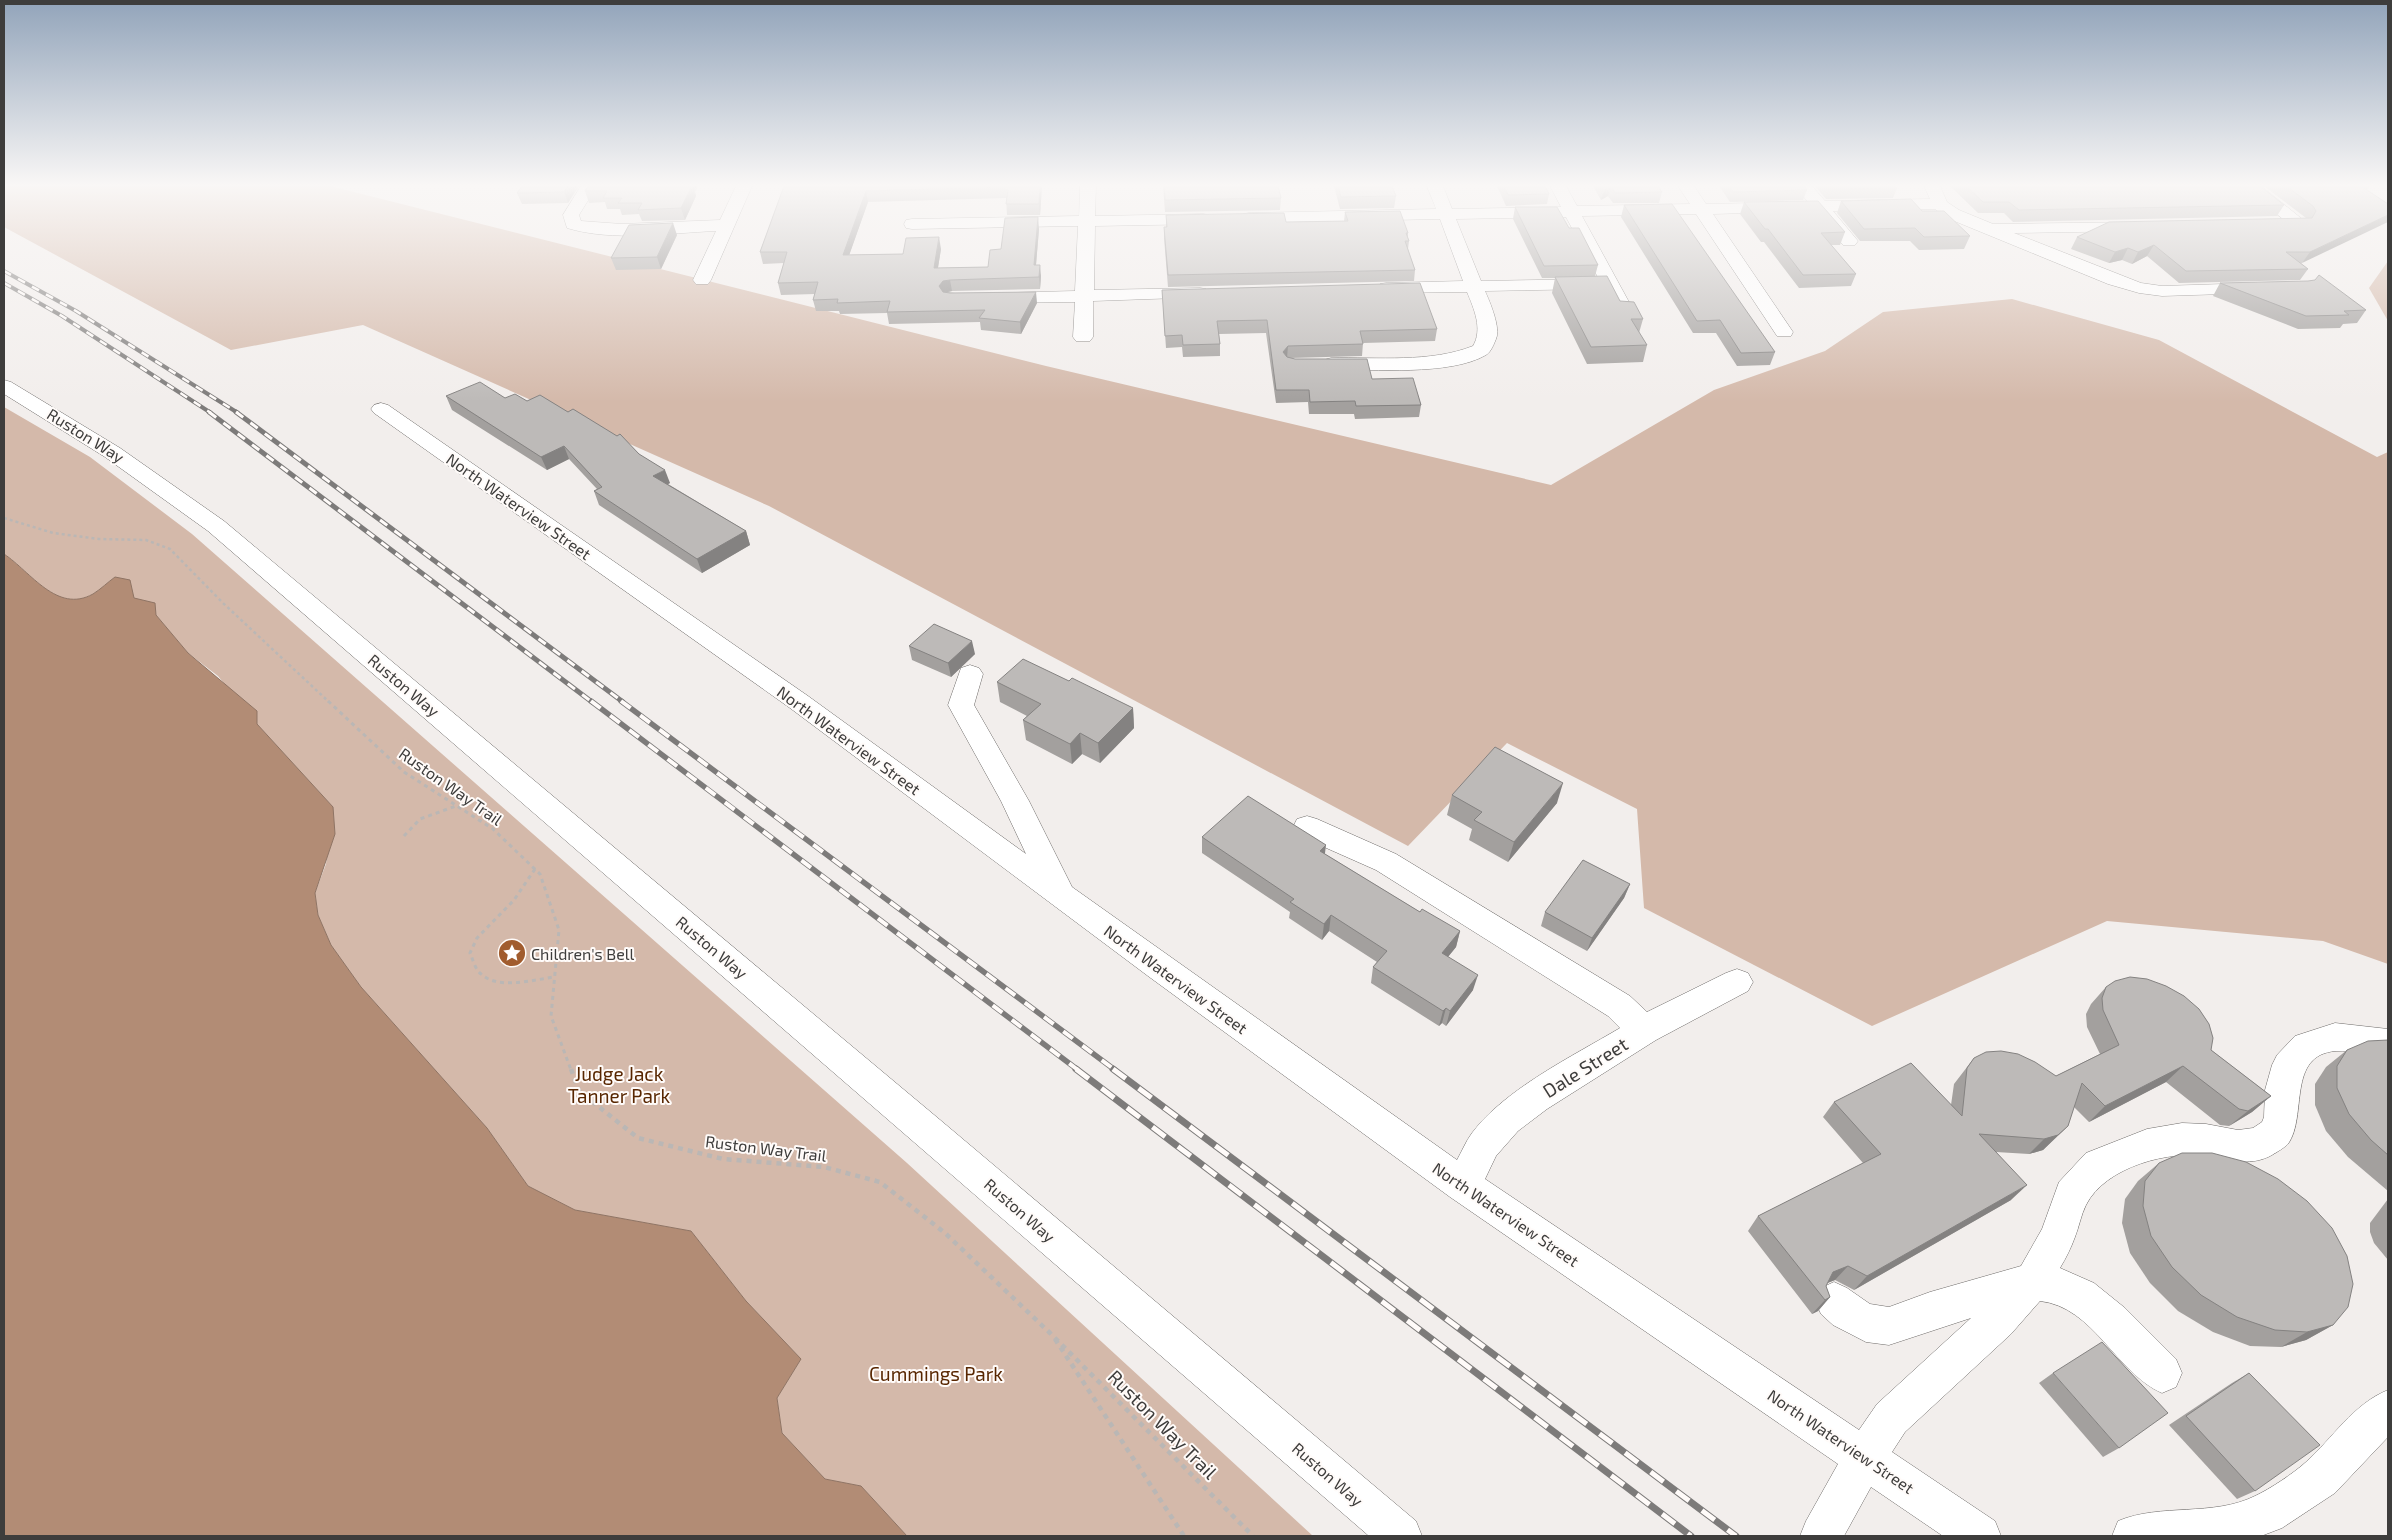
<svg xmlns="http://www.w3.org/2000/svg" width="2392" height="1540" viewBox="0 0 2392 1540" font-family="'Exo 2',sans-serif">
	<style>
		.green { fill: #d4b9aa }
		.water { fill: #b28c75; stroke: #8f7464 }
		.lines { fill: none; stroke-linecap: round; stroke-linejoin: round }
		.minor-casing { stroke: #6e6b69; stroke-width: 1 }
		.major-casing { stroke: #6e6b69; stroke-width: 1 }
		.path-far2 { stroke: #bab7b5; stroke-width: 2.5; stroke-dasharray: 3 3; stroke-linecap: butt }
		.path-far1 { stroke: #bab7b5; stroke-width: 3; stroke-dasharray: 4 4; stroke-linecap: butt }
		.path { stroke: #bab7b5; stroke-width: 4.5; stroke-dasharray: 5 5; stroke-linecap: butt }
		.minor { fill: #fff; fill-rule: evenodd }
		.major { fill: #fff; fill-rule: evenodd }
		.rail-far3-casing { stroke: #7d7b7a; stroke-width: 4 }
		.rail-far2-casing { stroke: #7d7b7a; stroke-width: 5 }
		.rail-far1-casing { stroke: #7d7b7a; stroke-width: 5.5 }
		.rail-casing { stroke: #7d7b7a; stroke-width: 7 }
		.rail-far3 { stroke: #fffbf9; stroke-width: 2.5; stroke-dasharray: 8; stroke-linecap: butt }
		.rail-far2 { stroke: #fffbf9; stroke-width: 3; stroke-dasharray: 9; stroke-linecap: butt }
		.rail-far1 { stroke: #fffbf9; stroke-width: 4; stroke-dasharray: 12; stroke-linecap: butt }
		.rail { stroke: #fffbf9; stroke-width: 5; stroke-dasharray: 16; stroke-linecap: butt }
		.wall { fill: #a3a09e }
		.shaded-wall { fill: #848281 }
		.building { fill: #bdbab8; stroke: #848281 }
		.labels { text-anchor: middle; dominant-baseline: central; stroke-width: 4; stroke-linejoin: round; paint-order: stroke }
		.street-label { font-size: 16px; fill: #3e3d3c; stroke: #fffbf9 }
		.poi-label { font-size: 16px; fill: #3e3d3c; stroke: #fffbf9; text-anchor: start }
		.near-street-label { font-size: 19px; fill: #3e3d3c; stroke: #fffbf9 }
		.near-park-label { font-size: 19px; fill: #582600; stroke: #fffbf9 }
	</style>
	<rect width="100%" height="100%" fill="#f2eeec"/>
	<g class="green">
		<path d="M4,186h326l716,180 505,119 163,-95 111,-39 58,-39 129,-13 147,41 218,117 11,-5v512l-65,-23 -216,-20 -235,105 -228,-118 -7,-99 -130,-66 -99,103 -639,-340 -406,-181 -132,25 -227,-123z"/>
		<path d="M2388,261v60l-19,-33z"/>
		<path d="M4,407l86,50 102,77 715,629 406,373h-406l-46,-50 -36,-7 -43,-46 -5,-35 24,-39 -55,-58 -55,-70 -116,-21 -47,-24 -41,-58 -126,-141 -30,-42 -13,-30 -3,-22 11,-29 7,-57 -76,-83 -39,-48 -30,-23 -32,-38 -22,-17 -19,-21c-7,5 -14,12 -22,17 -37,20 -61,-22 -89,-40z"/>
	</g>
	<path class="water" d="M4,554c27,18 53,60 89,40 8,-5 15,-12 22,-17l15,3 4,18 21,5 1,12 32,38 69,58v13l76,83 2,27 -20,59 3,22 13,30 30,42 126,141 41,58 47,24 116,21 55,70 55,58 -24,39 5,35 43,46 36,7 46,50h-903z"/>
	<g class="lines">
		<defs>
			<g id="minor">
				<path d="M581,186h16l-18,29 2,6 41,3 98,-4 16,-34h16l-41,94 -3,4h-12l-3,-4 23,-49c-48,2 -103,11 -149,-3l-4,-13z"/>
				<path d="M1080,186h16l-1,30 108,-2 6,1 2,4 -2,4 -6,1 -108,2 -1,64 106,-2 6,1 3,4 -3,4 -113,4v36l-3,4h-14l-3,-4 2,-35 -77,1 -6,-1 -3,-4 3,-4 6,-1 77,-2 3,-65 -166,3 -6,-1 -2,-4 2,-4 6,-1 167,-3z"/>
				<path d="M1427,186h16l9,23 109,-2 -11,-21h16l11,20 113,-2 -12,-18h16l12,18 102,-2 -13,-16h17l13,15 105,-2 -6,-13h16l7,16 12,8 34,14 151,-2 2,4 -2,4 -6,1 -124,2 127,50 21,3 93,-3 6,1 3,4 -3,4 -6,1 -93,3 -23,-3 -31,-9 -161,-66 -12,-9 -102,2 25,30 -3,4h-12l-27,-34 -103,3 80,118 -2,4h-14l-81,-122 -114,2 47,86 -3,4h-12l-3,-4 -45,-85 -110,2 25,62 109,-2 6,1 3,4 -3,4 -6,1 -105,2c5,11 16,37 11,48 -2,5 -5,13 -10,16 -36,21 -113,14 -155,15l-7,-2 -3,-4 3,-4 7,-2c47,-1 99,5 142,-12 10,-17 1,-37 -6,-54l-81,1 -6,-1 -3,-4 3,-4 6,-1 77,-2 -23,-62 -191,4 -6,-1 -2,-4 2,-4 6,-1 187,-4z"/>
				<path d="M2242,186h19l46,37 -2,4h-12z"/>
				<path d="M381,403l7,2 420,291 218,158 -25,-53 -53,-96 13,-37 9,-3 9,3 4,6 -9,31 55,96 43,86 385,273c5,-9 9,-19 15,-27 33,-44 101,-77 148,-105l-12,-12 -232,-146 -79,-35 -4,-8 4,-8 10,-3 10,3 79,35 234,142 17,16 79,-39 11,-4 11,4 5,9 -5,9 -92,49 -109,69 -29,22 -22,25 -11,23 374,251 18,-26 94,-86 -82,27 -23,-3 -33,-17 -12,-11 -6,-13 6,-13 13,-6 13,6 23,16 19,3 41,-15 91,-26 21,-37 17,-47 27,-29 61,-24 35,-6 24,1 32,6 15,-2 9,-6 2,-5 1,-27 7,-25 5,-10 18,-19 40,-13 53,6v28c-17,-1 -36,-7 -52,-6 -50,4 -28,65 -48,93 -4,4 -11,8 -16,11 -19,11 -42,6 -62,2 -40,-8 -105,10 -124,48 -5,10 -7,22 -11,32 -4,11 -9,21 -15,31l34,15 31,25 51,51 6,14 -6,14 -14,6c-46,-20 -68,-86 -122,-92l-29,33 -106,98 -13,20 103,69 6,15h-58l-72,-49 -27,49h-44l6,-15 32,-57 -388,-267 -302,-221 -358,-268 -416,-295 -3,-4 3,-4z"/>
				<path d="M2388,1390v47l-53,56 -53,35 -21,8h-149l6,-15c43,-18 95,-4 137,-25 15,-7 39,-23 51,-34 27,-24 47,-58 82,-72z"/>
			</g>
			<path id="major" d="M4,380l7,2 109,66 104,73 715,598 477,402 6,15h-53l-1161,-1005 -103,-74 -101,-63z"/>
		</defs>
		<use href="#minor" class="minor-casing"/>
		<use href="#major" class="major-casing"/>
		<path class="path-far2" d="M4,518l49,15 46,6 47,1 24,9 53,54 106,99"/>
		<g class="path-far1">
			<path d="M328,701l76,71 89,57 47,45 19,56 -8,86 20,54"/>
			<path d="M404,836l16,-17 36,-13"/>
			<path d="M535,869l-21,31 -37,38 -7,15c3,7 5,16 11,21 17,16 52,6 73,3"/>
		</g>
		<g class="path">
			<path d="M571,1069l8,22 59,47 85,21 101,8 56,15 65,51 105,100 203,203"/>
			<path d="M1055,1339l129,197"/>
		</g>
		<use href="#minor" class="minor"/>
		<use href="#major" class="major"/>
		<defs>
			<g id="rail-far3">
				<path d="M4,271l72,40 162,102"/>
				<path d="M4,283l58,33 149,97"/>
			</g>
			<g id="rail-far2">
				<path d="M209,412l383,290"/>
				<path d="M236,412l387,290"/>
			</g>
			<g id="rail-far1">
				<path d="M591,701l487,369"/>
				<path d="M621,701l494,369"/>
			</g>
			<g id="rail">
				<path d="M1076,1069l615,467"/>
				<path d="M1113,1069l623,467"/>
			</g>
		</defs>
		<use href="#rail-far3" class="rail-far3-casing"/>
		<use href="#rail-far2" class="rail-far2-casing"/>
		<use href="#rail-far1" class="rail-far1-casing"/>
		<use href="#rail" class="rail-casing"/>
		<use href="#rail-far3" class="rail-far3"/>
		<use href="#rail-far2" class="rail-far2"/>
		<use href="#rail-far1" class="rail-far1"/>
		<use href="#rail" class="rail"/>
	</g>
	<g class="wall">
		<path d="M579,186l-11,17 -46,1 -5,-11z"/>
		<path d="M588,186l107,6 1,4 -11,24 -43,1 -3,-7 -17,1 -2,-6h-13l-2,-7 -16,1 -4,-12z"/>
		<path d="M784,186h258l-2,29h-33l-1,-17 -138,4 -19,53 54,-1 38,-5 -3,19 50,-1 13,-18 38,-20 -3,36 5,11 -1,13 -88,2 -5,1 90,11 -16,31 -40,-4 -1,-8 -91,2 -2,-11 -47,1 -1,-3h-23l-3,-11 2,-6 -34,1 -3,-12 6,-20 -21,1 -3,-12z"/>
		<path d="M1163,186h115l3,12 -1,12 -115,2z"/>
		<path d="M1334,186h58l4,10 -2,12 -54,1z"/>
		<path d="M1497,186h48l4,8 -2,10 -41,2z"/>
		<path d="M1593,186h65l4,6 -3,11h-46l-5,-7 -7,4z"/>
		<path d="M1719,186h85l3,4 -4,10 -73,2z"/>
		<path d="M1815,186h80l2,2 -4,10 -67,1z"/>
		<path d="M1950,186h310l24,19 -7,11 -264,6 -9,-9h-26z"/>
		<path d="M2264,186h106l-3,4 -65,73h-1l7,6 -8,11 -121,3 -32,-27 -15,8 -10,-4 -13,3 -38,-14 6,-12 229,-19z"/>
		<path d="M1841,201l81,10 48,25 -6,13 -45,1 -9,-9h-50l-23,-28z"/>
		<path d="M1744,202l101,30 -5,13h-9l25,29 -5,12 -52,2 -35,-46h-3l-21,-28z"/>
		<path d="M1624,205l151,147 -5,13 -33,1 -21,-33h-23l-72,-116z"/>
		<path d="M1515,207l83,58 -3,11 25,25 23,18 -4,14 8,12 -4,17 -56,2 -35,-71 3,-15h-13l-29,-59z"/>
		<path d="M1345,212l63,21v5l1,3 -1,8 7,21 -1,11 -246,6 -4,-49v-11h2v-12l120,7 58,-1z"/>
		<path d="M677,235l-16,34 -45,1 -5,-12z"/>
		<path d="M2220,283l146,27 -9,13 -14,1 -3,4 -42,1 -85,-33z"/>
		<path d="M1162,290l275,39 -2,12 -72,2 -1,13 -72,2 82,21 49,26 -2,12 -64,2 -1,-5h-45l-1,-12 -32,1 -10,-70 -47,1 1,10v12l-37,1 -1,-10 -16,1z"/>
		<path d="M446,396l59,2 22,3 41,11 71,42 31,29 -2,1 78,47 4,14 -48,28 -103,-68 -5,-14 3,-2 -28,-30 -22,11 -95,-60z"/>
		<path d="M909,646l66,8 -24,23 -39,-17z"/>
		<path d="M1069,681l64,27 1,20 -34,35 -18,-9 -10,10 -46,-24 -3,-20 4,-4 -27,-14 -3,-20z"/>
		<path d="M1452,795l105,8 -49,59 -39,-22 3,-11 -25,-14z"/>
		<path d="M1202,837l123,17 95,58 40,19 -4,16 -8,10 25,33 -27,36 -4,-3 -3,3 -68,-43 2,-16 4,-5 -48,-31 -7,9 -33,-22 1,-6 -88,-59z"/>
		<path d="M1630,884l-6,14 -37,53 -46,-25 4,-14z"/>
		<path d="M2106,987l105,63 60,46 -19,16 -23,14 -9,-1 -54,-43 -77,40 -15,-15 -6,19 -25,24 -14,4 -33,-2 15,48 -157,90 -19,-10 -8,3 -1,3 4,11 -12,14 -6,3 -64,-83 10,-15 105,-53 -40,-46 11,-15 117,3 3,-21 20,-26 82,18 44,-22 -13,-27 -1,-13 5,-10z"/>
		<path d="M2388,1040v151l-40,-34 -22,-26 -11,-26v-21l11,-17 21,-17z"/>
		<path d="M2159,1163l174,162 -27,15 -25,7 -31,-1 -37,-14 -35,-21 -28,-28 -20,-30 -8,-30 3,-24 13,-18z"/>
		<path d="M2388,1199v61l-14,-17 -4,-11v-9z"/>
		<path d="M2053,1373l66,75 -16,9 -64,-74z"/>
		<path d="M2249,1373l6,118 -18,8 -68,-74 63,-42z"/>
	</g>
	<g class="shaded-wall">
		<path d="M568,186h11l-11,17 -4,-11z"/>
		<path d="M691,186h7l-3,6 1,4 -11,24 -4,-12z"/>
		<path d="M1040,186h2l-2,29 -1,-11z"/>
		<path d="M1610,186h1l-3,10 -7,4 3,-10z"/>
		<path d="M866,191l2,11 -23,65 -2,-12z"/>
		<path d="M2388,215v7l-86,41 8,-11z"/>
		<path d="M1038,217l1,12 -4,47 -1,-11z"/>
		<path d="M673,223l4,12 -16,34 -4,-12z"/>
		<path d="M939,237l2,12 -5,30 -2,-11z"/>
		<path d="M2154,245l-7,11 -15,8 6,-12z"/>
		<path d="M2128,248l-6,12 -13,3 6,-11z"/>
		<path d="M1040,265l1,11 -1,13 -1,-12z"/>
		<path d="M950,280l2,11 -8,2 -3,5 -2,-12 4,-5z"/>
		<path d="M1036,292l1,11 -16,31 -1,-12z"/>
		<path d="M1288,346l-1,12 -4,-6z"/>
		<path d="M564,446l5,13 -22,11 -6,-13z"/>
		<path d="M665,470l5,13 -12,6 -5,-13z"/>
		<path d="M746,531l4,14 -48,28 -5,-14z"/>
		<path d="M972,641l3,13 -24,23 -3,-14z"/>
		<path d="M1133,708l1,20 -34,35 -2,-20z"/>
		<path d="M1080,733l2,21 -10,10 -2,-20z"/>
		<path d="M1563,783l-6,20 -49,59 6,-20z"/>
		<path d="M1326,845l-2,16 -4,-10z"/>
		<path d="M1630,884l-6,14 -37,53 5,-13z"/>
		<path d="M1331,915l-2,16 -7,9 2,-16z"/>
		<path d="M1460,931l-4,16 -18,22 4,-16z"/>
		<path d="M1478,975l-5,15 -27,36 4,-15z"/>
		<path d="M1446,1008l-4,15 -3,3 4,-15z"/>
		<path d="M2183,1066l-17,16 -77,40 16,-16z"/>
		<path d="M2271,1096l-19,16 -23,14 19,-15z"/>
		<path d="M2068,1126l-25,24 -14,4 15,-15z"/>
		<path d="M2027,1185l-16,15 -157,90 13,-14z"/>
		<path d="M1848,1266l-13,14 -15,6 13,-14z"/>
		<path d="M1830,1297l-12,14 -6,3 13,-14z"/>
		<path d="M2333,1325l-27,15 -25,7 26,-15z"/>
	</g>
	<g class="building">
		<path d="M522,186h46l-4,6 -47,1z"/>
		<path d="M588,186h104l-11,22 -43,2 4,-7h-24l4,-5h-19l4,-7h-22z"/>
		<path d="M784,186h256l-1,18h-33l2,-14h-3v-3l-139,4 -23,64 60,-1 3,-16 33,-1 -5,31 54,-1 2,-17 11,-1 4,-31 33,-1 -4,48h6l-1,12 -89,3 -7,1 -4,5 4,6 7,1 86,-1 -16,30 -41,-4 6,-8 -98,2 3,-11 -53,2 1,-4 -25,1 5,-18 -40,1 9,-31h-27z"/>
		<path d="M1164,186h114l3,12 -116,2z"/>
		<path d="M1338,186h54l4,10 -55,1z"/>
		<path d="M1504,186h41l4,8 -41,1z"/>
		<path d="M1601,186h9l-6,4z"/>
		<path d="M1611,186h47l4,6 -47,1z"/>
		<path d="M1729,186h75l3,4 -74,2z"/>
		<path d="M1827,186h68l2,2 -68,1z"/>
		<path d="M1966,186h294l24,19 -265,5 -10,-8h-26z"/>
		<path d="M2286,186h75l27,18v11l-78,37h-24l22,17 -122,2 -32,-26 -16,7 -10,-4 -13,4 -38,-15 32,-15 203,-4 4,-7 -3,-5z"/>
		<path d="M1911,199l11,12h22l26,25 -46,1 -9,-9 -51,1 -23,-28z"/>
		<path d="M1818,201l27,31 -24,1 35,41 -53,1 -35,-46h-3l-21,-27z"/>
		<path d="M1672,204l103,148 -34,1 -21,-33 -23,1 -73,-116z"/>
		<path d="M1515,207h42l12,21h10l19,37 -54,1z"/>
		<path d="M1400,211l8,22h-2l3,8h-4l10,29 -247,5 -4,-48h3l-1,-12 118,-2 2,9 62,-1 -3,-9z"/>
		<path d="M673,223l-16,34 -46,1 18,-33z"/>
		<path d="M2319,275l47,35 -22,1 5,4 -43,1 -86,-33 88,-2 7,-1z"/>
		<path d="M1607,276l13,25 14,1 9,17h-12l16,26 -56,2 -36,-70z"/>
		<path d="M1420,283l17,46 -77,2 3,13 -75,2 -5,6 4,5 8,2h72l5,20 41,-1 8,27 -65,1 -1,-5 -45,1 -1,-12h-33l-9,-70 -50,1 3,23 -37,1 -1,-10 -17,1 -3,-46z"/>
		<path d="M480,382l25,16 10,-4 12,7 13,-6 28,17 5,-3 44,27 3,-2 19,20 26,16 -12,6 93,55 -49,28 -103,-68 8,-4 -38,-41 -23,11 -95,-61z"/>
		<path d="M934,624l38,17 -24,22 -39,-17z"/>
		<path d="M1023,659l46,22 3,-3 61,30 -35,35 -18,-10 -10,11 -47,-24 18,-16 -44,-22z"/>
		<path d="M1495,747l68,36 -49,59 -40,-22 8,-8 -30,-17z"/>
		<path d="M1248,796l78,49 -6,6 100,61 2,-3 38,22 -18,22 36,22 -28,36 -4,-3 -3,3 -70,-44 14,-16 -56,-36 -7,9 -34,-22 4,-3 -92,-62z"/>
		<path d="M1583,860l47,24 -38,54 -47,-26z"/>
		<path d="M2130,977l17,2 19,7 18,10 15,13 10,15 4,14 -2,12 60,46 -23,15 -9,-2 -56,-43 -78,40 -23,-23 -14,43 -10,9 -14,4 -65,-5 48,51 -160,91 -19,-10 -15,6 -7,14 4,11 -5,3 -67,-84 123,-62 -47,-52 77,-39 51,53 5,-48 7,-10 12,-6 15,-1 17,3 17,8 21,14 63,-31 -16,-35 -1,-12 4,-11 9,-6z"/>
		<path d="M2388,1040v115l-17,-15 -22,-26 -12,-26v-22l10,-16 21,-9z"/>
		<path d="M2182,1153h30l34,9 32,17 29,22 25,27 15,28 6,28 -5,23 -15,18 -26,7 -32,-2 -38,-13 -36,-22 -29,-28 -21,-31 -8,-30 2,-25 14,-18z"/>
		<path d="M2102,1342l66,71 -49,35 -66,-75z"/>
		<path d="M2249,1373l71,72 -65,46 -69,-75z"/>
	</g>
	<linearGradient id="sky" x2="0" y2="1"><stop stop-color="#92a4ba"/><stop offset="0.46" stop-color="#f9f7f6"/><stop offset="1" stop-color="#f9f7f6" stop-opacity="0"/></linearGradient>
	<rect width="2392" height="402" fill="url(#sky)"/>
	<defs>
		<symbol id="sight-disc" viewBox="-11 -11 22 22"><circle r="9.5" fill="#a15c2e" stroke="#fffbf9"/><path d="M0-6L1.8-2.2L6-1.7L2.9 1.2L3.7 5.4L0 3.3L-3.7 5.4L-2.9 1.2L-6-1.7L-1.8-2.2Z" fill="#fff"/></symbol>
	</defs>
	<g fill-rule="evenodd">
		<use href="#sight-disc" x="496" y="937" width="32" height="32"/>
	</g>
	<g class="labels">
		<g class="street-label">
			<text transform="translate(86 435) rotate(32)">Ruston Way</text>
			<text transform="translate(519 506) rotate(35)">North Waterview Street</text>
			<text transform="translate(404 685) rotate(40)">Ruston Way</text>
			<text transform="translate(849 740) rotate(36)">North Waterview Street</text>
			<text transform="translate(451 786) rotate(35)">Ruston Way Trail</text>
			<text transform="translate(712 947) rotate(40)">Ruston Way</text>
			<text transform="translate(1176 979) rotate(36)">North Waterview Street</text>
			<text transform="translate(766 1148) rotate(7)">Ruston Way Trail</text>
			<text transform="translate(1020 1210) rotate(41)">Ruston Way</text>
			<text transform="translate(1506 1214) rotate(34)">North Waterview Street</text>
			<text transform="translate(1841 1441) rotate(34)">North Waterview Street</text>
			<text transform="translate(1328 1474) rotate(41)">Ruston Way</text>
		</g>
		<g class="poi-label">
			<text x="531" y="953">Children's Bell</text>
		</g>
		<g class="near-street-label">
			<text transform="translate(1585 1067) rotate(-32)">Dale Street</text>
			<text transform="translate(1163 1424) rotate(45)">Ruston Way Trail</text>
		</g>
		<g class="near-park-label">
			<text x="619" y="1073">Judge Jack<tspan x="619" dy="22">Tanner Park</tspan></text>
			<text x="936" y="1373">Cummings Park</text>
		</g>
	</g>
	<rect width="2392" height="1540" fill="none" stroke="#3e3d3c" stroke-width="10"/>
</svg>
